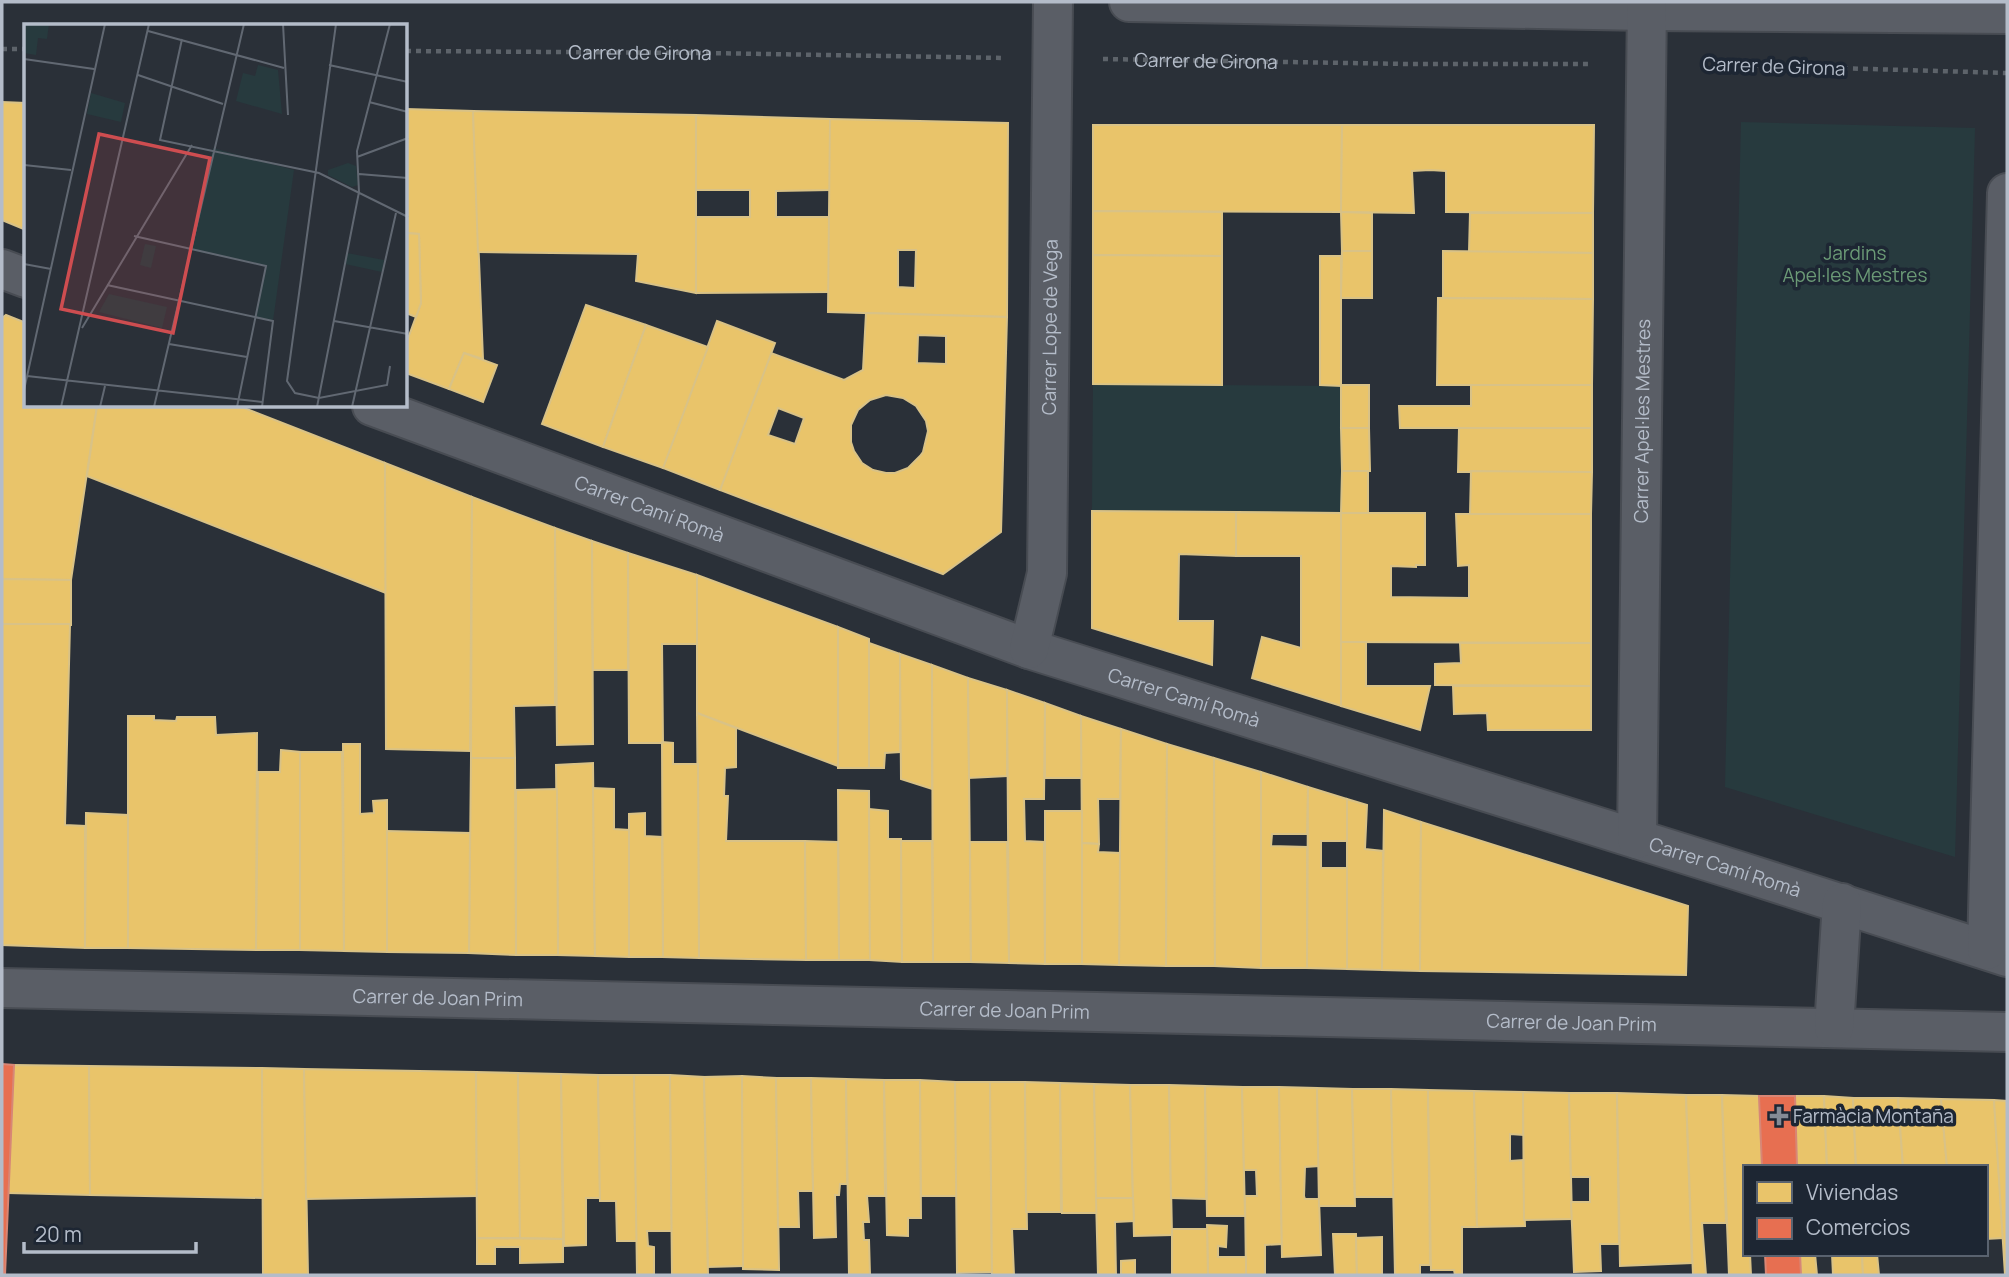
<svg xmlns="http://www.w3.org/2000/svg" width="2009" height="1277" viewBox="0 0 2009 1277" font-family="Manrope,sans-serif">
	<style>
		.green { fill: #273a3e }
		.homes { fill: #e9c46a; stroke: #d9c286; stroke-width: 2; fill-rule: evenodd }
		.shops { fill: #e76f51; stroke: #d88675; stroke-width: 2 }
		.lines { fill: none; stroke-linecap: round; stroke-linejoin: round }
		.minor-casing { stroke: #484c53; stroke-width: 42 }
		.path { stroke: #5d636a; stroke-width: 4.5; stroke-dasharray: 5 5; stroke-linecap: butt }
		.minor { stroke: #5a5e66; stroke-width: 38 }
		.poi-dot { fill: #848b96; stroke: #1d2633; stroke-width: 2.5 }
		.labels { text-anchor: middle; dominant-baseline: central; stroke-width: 7; stroke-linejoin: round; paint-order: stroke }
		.street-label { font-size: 19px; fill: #b4bcc9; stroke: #1d2633 }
		.park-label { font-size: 19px; fill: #6b9a76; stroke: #1d2633 }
		.poi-label { font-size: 19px; fill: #b4bcc9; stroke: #1d2633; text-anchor: start }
		.inset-road { fill: none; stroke: #616872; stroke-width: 2 }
		.view { fill: #ce4d50; fill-opacity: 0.15; stroke: #ce4d50; stroke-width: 3.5 }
		.inset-edge { fill: none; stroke: #b4bcc9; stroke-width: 3.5 }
	</style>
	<rect width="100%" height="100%" fill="#2a3038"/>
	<g class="green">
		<path d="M1741,122l234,6 -20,729 -230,-70z"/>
		<path d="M1093,384l248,2v127l-249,-2z"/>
	</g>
	<g class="homes">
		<path d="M2,102l24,1v127l-24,-10z"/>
		<path d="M406,109l67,2 10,248 -19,-6 -15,36 -43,-16v-29l15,-41 -2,-69 -13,-1z"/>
		<path d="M473,111l223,4v178l-60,-12 2,-27 -160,-2z"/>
		<path d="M696,115l134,4v71l-54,1v26h53v75l-133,1v-76h54v-27h-54z"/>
		<path d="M830,119l178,4 -1,194 -179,-5zM898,250h18l-1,38 -17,-1z"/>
		<path d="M1093,125h249l-1,87 -248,-1z"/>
		<path d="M1342,125h252l-1,88 -147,-1v-41l-16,-1 -18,1 2,42 -73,-1z"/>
		<path d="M1093,211l129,1v44l-129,-1z"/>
		<path d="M1341,212l31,1v38h-30z"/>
		<path d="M1470,213h123v40l-124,-1z"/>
		<path d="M406,233l13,1 2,69 -5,14 -10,-4z"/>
		<path d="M1342,251h30v47h-31z"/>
		<path d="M1443,251l150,2v46l-150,-1z"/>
		<path d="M1093,255l129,1v129l-129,-1z"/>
		<path d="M1320,256h21v130l-21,-1z"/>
		<path d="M1438,298l155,1 -1,86h-155z"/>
		<path d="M586,305l60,20 -43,122 -61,-23z"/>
		<path d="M866,313l141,4 -6,215 -58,42 -223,-84 51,-137 73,27 2,-1 17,-9zM918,335l28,1v28l-29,-1zM886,395l17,3 13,8 10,15 2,10 -5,21 -3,4 -12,12 -13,5h-9l-13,-3 -11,-7 -8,-12 -3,-9v-17l7,-15 12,-10zM778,408l26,10 -9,26 -27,-9z"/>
		<path d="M6,315l20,8v83h71l-26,174 -69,-1v-261z"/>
		<path d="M717,321l58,22 -55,147 -57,-22z"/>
		<path d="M646,325l62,22 -45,121 -60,-21z"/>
		<path d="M464,353l33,12 -14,37 -34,-13z"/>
		<rect x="1341" y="385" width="28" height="43"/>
		<path d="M1471,385h121v43h-192l-1,-22h72z"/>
		<path d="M97,406h142l146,57 1,130 -299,-117z"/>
		<path d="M1341,428h28l1,43h-28z"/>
		<path d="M1459,428h133v44h-134z"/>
		<path d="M385,463l87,34 -2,254 -84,-2z"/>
		<path d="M1342,471h26v42h-27z"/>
		<path d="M1471,471l121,1 -1,42h-121z"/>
		<path d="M472,497l83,31v177l-41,1 1,52h-44z"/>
		<path d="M1092,511l144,1v44l-57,-2 -1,67h35l-1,44 -120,-37z"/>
		<path d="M1236,512l105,1v193l-89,-28 10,-41 39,11v-92h-65z"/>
		<path d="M1341,513h84v52h-9v2l-25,-1v31l78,1v-33l-11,1 -2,-52h135v129l-250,-1z"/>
		<path d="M555,528l37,13 1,203 -36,1z"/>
		<path d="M592,541l36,12v117h-35z"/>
		<path d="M628,553l69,22v69h-35l1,99h-34z"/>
		<path d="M697,575l141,52v139l-141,-53z"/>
		<path d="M2,579l69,1v45l-69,-1z"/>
		<path d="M2,624h68l-5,201 20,1v122l-83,-3z"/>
		<path d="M838,627l31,12v129h-31z"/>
		<path d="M1341,642h25v44h64l-10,44 -79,-24z"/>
		<path d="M869,643l31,11v98l-15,1 -1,15h-15z"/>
		<path d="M1460,643h131v43l-156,-1v-21l26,-1z"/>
		<path d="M900,654l32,11v124l-31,-10z"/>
		<path d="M932,665l36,13 3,284h-38z"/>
		<path d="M968,678l39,12v86l-38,2z"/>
		<path d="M1453,686h138v44h-103l-1,-17 -33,1z"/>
		<path d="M1007,690l38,13 -1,96h-20l1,42 19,1 1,122 -36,-1z"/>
		<path d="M1045,703l36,13 1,62h-37z"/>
		<path d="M697,713l39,15v39l-11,1 -1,28h4l-2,45h79l1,119 -107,-2z"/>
		<path d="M128,716h26v4l22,1 1,-4h38l1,18 41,-2 -1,217 -128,-2z"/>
		<path d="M1081,716l40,13 -1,70h-22l1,45 -17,-1z"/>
		<path d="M1121,729l46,15 -1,222 -47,-1z"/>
		<path d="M662,742l11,1v21h25l1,194 -36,-1z"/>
		<path d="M343,744h17v70l14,-1 -1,-12 14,-1v152l-43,-1z"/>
		<path d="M1167,744l47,14 1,208h-49z"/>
		<path d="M281,750l19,2v198h-44l2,-178h22z"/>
		<path d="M300,752h42l2,199 -44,-1z"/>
		<path d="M471,758h44l1,197 -47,-2z"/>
		<path d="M1214,758l47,14v196l-46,-2z"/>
		<path d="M593,763l2,193 -37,-1 -2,-190z"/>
		<path d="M1261,772l47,15 -1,47h-35l-1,12 36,1v121h-46z"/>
		<path d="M1308,787l39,12v42h-26v27h26v101l-40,-1z"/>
		<path d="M593,788l21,1v40l15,1v127l-34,-1z"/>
		<path d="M557,789l1,166h-42v-165z"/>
		<path d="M838,790l31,1 1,169h-31z"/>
		<path d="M1347,799l20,6 -2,44 18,2 -1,119 -35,-1z"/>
		<path d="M869,809l19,2v28h13l1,123 -32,-2z"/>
		<path d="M1384,810l37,12 -1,149 -38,-1z"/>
		<rect x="1045" y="811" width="37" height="153"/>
		<path d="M86,813l42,2v133h-43z"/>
		<path d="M645,813v23l17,1 1,120h-34v-143z"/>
		<path d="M1421,822l267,84 -2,69 -266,-4z"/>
		<path d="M387,831l83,2 -1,120 -82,-1z"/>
		<path d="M805,841l33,1 1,118h-33z"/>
		<path d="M901,841h31l1,121h-31z"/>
		<path d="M970,842h37l2,121 -38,-1z"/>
		<path d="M1082,843l17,1 -1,8 22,1 -1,112 -37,-1z"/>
		<path d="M14,1065l75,1 1,129 -82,-2z"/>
		<path d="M89,1066l173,2 1,130 -173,-3z"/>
		<path d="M262,1068l42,1 4,206h-45z"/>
		<path d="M304,1069l172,3 1,124 -171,3z"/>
		<path d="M476,1072l42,1 2,165h-43z"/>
		<path d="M518,1073l43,1 2,165 -43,-1z"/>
		<path d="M561,1074l37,1 2,123h-14v47l-22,1z"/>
		<path d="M598,1075h36l3,166h-20l-1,-40h-16z"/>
		<path d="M634,1075h36l2,156h-25l1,15 6,1v28h-17z"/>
		<path d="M670,1075l34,2 4,198h-36z"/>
		<path d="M742,1076l2,190 -36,1 -4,-190z"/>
		<path d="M742,1076l34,2 3,192 -36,-1z"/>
		<path d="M776,1078h35l2,113h-15l1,36h-21z"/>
		<path d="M811,1078l35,1 1,105h-7l-1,11h-4l1,42 -22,1z"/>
		<path d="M846,1079l38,1 1,116h-18l2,26h-6l1,18h5l1,35h-21z"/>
		<path d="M884,1080h36l1,138h-13v18l-21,-1z"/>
		<path d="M920,1080l35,2 2,114h-36z"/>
		<path d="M955,1082h35l2,190 -35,1z"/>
		<path d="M990,1082h35l2,147h-15l2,46h-22z"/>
		<path d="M1025,1082l35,1 1,129h-35z"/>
		<path d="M1060,1083l34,1 3,129h-35z"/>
		<path d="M1094,1084l36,1 3,113h-37z"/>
		<path d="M1130,1085h39l3,150 -38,1z"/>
		<path d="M1169,1085l36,1 1,113 -35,-1z"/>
		<path d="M1205,1086l37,1 3,129h-38z"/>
		<path d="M1242,1087h37l3,157 -17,1v30h-19l-1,-79h12l-1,-26h-12z"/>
		<path d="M1279,1087l38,1 2,78 -14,1 -1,29 1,3h14l2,56 -39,2z"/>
		<path d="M1317,1088l35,1 3,117h-36z"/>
		<path d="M1352,1089h39l3,108h-39z"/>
		<path d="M1391,1089l37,1 2,175h-10v10h-25z"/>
		<path d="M1428,1090l46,1 3,136h-15v48h-7l-1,-5h-23z"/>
		<path d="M1474,1091l49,1v43l-13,-1v27l13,-1 2,66 -48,1z"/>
		<path d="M1523,1092l46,1 3,126 -48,1z"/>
		<path d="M1569,1093h48l2,151h-19l1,27 -27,1 -3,-70h19v-25h-19z"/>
		<path d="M1617,1093l69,2 6,168 -72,3z"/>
		<path d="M1686,1095h36l4,128h-24l4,52h-13z"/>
		<path d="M1722,1095l37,1 3,71h-17v87h5l1,21h-22z"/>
		<path d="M1795,1096h29l3,71h-30z"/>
		<path d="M1824,1096l29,2 3,69h-29z"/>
		<path d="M1853,1098h45l5,69h-47z"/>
		<path d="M1898,1098l43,1 6,68h-44z"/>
		<path d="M1941,1099l53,1 9,138 -17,1v-72h-39z"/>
		<path d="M1994,1100l13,1v174h-2z"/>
		<path d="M1096,1198h37l1,23 -19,1 1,53h-18z"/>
		<path d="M1207,1225l20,1 -1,21 -8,-1v11h28v18h-38z"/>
		<path d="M1172,1229h35l1,46h-36z"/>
		<path d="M1333,1234h23l1,41h-22z"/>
		<path d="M1382,1237v38h-25l-1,-37z"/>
		<path d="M477,1238l86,1v23l-43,1v-16h-25v17h-18z"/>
		<path d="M1800,1254h15l2,21h-16z"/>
		<path d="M1832,1254h30l1,21h-30z"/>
		<path d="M1862,1254h15l2,21h-16z"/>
		<path d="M1135,1260v15h-14v-14z"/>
	</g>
	<g class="shops">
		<path d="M2,1064l12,1 -9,210h-3z"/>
		<path d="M1759,1096h36l2,71h-35z"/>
		<path d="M1765,1254h35l1,21h-35z"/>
	</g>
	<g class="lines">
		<defs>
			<g id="minor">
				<path d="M1129,2l518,9 360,3"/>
				<path d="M2,269l24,9"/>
				<path id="s3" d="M372,406l657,243 710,222 268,86"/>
				<path id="s4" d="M1029,649l18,-76 6,-571"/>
				<path id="s5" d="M1637,839l10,-837"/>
				<path d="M1987,950l20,-757"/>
				<path id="s6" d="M2,988l2005,44"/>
				<path d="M1834,1028l8,-125"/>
			</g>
		</defs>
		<use href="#minor" class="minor-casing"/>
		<g class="path">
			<path d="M2,49h24"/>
			<path id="s1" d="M406,51l302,2 296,5"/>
			<path id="s2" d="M1103,59l304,5h185"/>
			<path d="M1733,65l274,8"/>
		</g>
		<use href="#minor" class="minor"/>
	</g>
	<path class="poi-dot" d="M1775.5 1105.5h7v7h7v7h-7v7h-7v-7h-7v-7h7z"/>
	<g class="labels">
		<g class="street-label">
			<text stroke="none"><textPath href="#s1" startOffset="234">Carrer de Girona</textPath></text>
			<text stroke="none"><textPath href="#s2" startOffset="103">Carrer de Girona</textPath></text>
			<text transform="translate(1774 66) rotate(2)">Carrer de Girona</text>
			<text stroke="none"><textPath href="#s4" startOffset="324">Carrer Lope de Vega</textPath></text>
			<text stroke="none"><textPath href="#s5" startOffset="418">Carrer Apel·les Mestres</textPath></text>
			<text stroke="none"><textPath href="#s3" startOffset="296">Carrer Camí Romà</textPath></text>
			<text stroke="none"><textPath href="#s3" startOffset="863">Carrer Camí Romà</textPath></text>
			<text stroke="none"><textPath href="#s3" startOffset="1430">Carrer Camí Romà</textPath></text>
			<text stroke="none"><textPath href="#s6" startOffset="436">Carrer de Joan Prim</textPath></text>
			<text stroke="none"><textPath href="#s6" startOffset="1003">Carrer de Joan Prim</textPath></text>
			<text stroke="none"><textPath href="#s6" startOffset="1570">Carrer de Joan Prim</textPath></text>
		</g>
		<g class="park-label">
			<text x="1855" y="253">Jardins<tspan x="1855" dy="22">Apel·les Mestres</tspan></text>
		</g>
		<g class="poi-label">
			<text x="1793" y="1116">Farmàcia Montaña</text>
		</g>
	</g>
	<g transform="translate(24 24)">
		<rect width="383" height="383" fill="#2a3038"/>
		<path d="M2,0h23l-2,15 -9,-1 -2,17 -12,-2zM234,41l20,5 4,44 -46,-13 7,-28 12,3zM67,69l34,10 -4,19 -34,-8zM189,124l81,22 -21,151 -19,-3 12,-52 -76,-16zM324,139l8,3 2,19 -6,2 -24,-12v-5zM121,220l11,2 -5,22 -11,-3zM323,229l37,7 -2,12 -37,-8zM85,270l58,13 -5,21 -63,-16z" fill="#273a3e"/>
		<path class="inset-road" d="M259,0l5,91M312,0l-49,357 8,12 24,5 68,-13 3,-19M124,7l136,37M158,15l-22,101 159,33 89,44M0,35l70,10M305,41l79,17M114,51l85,29M345,78l39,10M333,133l51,-19M0,141l47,5M335,150l49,4M110,212l132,30 -29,141M0,240l27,5M83,261l166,36 -11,86M310,297l74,13M58,304l110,-183M145,320l78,13M3,352l235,26M0,366l81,-366M37,383l88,-383M76,383l5,-21M130,383l90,-383M293,383l42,-215 -2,-41 33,-127M328,383l44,-194"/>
		<path class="view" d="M75,110l111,24 -37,175 -112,-24z"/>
		<rect width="383" height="383" class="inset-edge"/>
	</g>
	<rect width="2009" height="1277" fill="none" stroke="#b4bcc9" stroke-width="7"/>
	<rect x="1743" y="1165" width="245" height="91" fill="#1d2633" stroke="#59626f" stroke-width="2"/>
	<rect x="1757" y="1182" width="35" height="21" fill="#e9c46a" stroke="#59626f" stroke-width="2"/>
	<text x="1806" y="1200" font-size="21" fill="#b4bcc9">Viviendas</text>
	<rect x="1757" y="1218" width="35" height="21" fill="#e76f51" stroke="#59626f" stroke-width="2"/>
	<text x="1806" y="1235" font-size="21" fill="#b4bcc9">Comercios</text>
	<path d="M24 1242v10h172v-10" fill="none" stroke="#b4bcc9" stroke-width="3.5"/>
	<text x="35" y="1242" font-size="21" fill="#b4bcc9" stroke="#1d2633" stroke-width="5" paint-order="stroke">20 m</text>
</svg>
